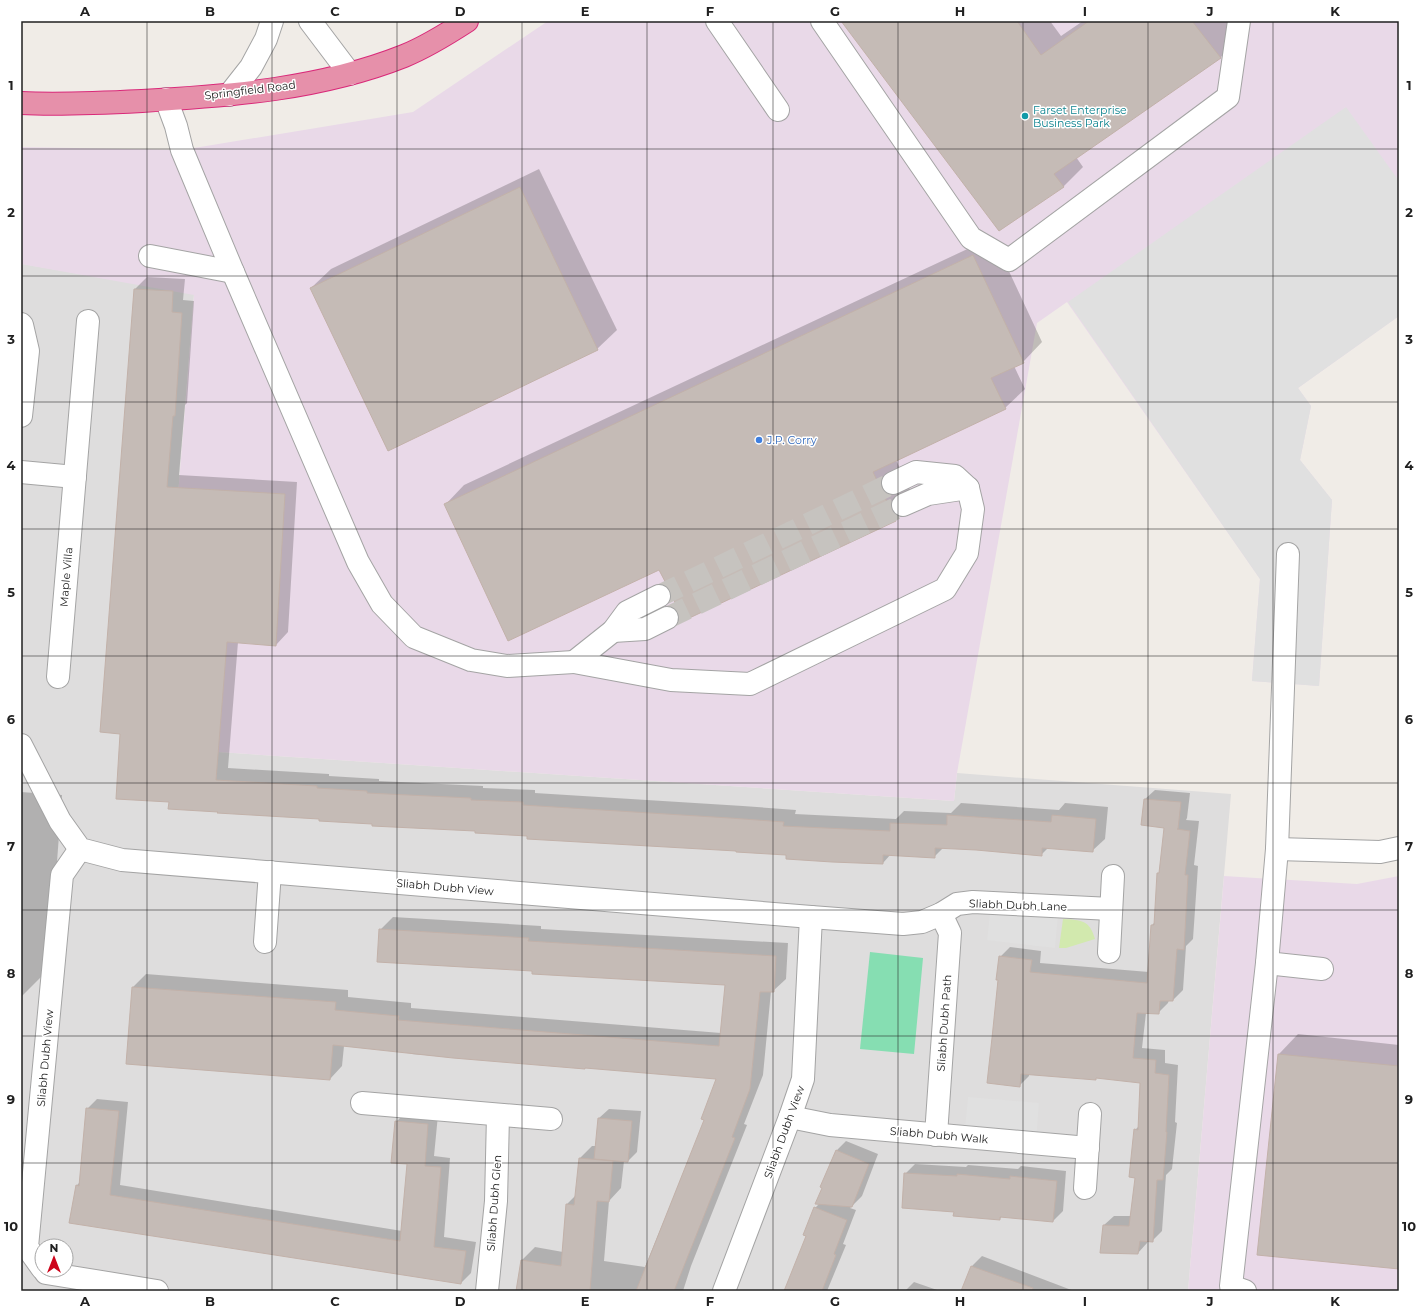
<svg xmlns="http://www.w3.org/2000/svg" width="1420" height="1312" viewBox="0 0 1420 1312" font-family="Montserrat,sans-serif">
	<style>
		.residential { fill: #dedddd; fill-rule: evenodd }
		.industrial { fill: #e9d9e8 }
		.grass { fill: #d2e9ae }
		.pitch { fill: #86deb2 }
		.parking { fill: #e0e0e0 }
		.shadow { fill: #0003 }
		.building { fill: #c5bbb6; stroke: #c2b1a9 }
		.lines { fill: none; stroke-linecap: round; stroke-linejoin: round }
		.minor-tunnel { stroke: #c6c3bf; stroke-width: 22; stroke-dasharray: 22 11; stroke-linecap: butt }
		.minor-casing { stroke: #a4a4a4; stroke-width: 24 }
		.highway-casing { stroke: #d92979; stroke-width: 24 }
		.minor { stroke: #fff; stroke-width: 22 }
		.highway { stroke: #e690aa; stroke-width: 22 }
		.grid { fill: none; stroke: #202020; stroke-width: 1; stroke-opacity: 0.55 }
		.culture-dot { fill: #0f9aa8; stroke: #fff; stroke-width: 1.5 }
		.shop-dot { fill: #3f7fe0; stroke: #fff; stroke-width: 1.5 }
		.labels { text-anchor: middle; dominant-baseline: central; stroke-width: 3; stroke-linejoin: round; paint-order: stroke }
		.street-label { font-size: 11px; fill: #202020; stroke: #fff }
		.culture-label { font-size: 11px; fill: #0d838f; stroke: #fff; text-anchor: start }
		.shop-label { font-size: 11px; fill: #366cbe; stroke: #fff; text-anchor: start }
		.neatline { fill: none; stroke: #202020; stroke-width: 1.5 }
		.grid-label { font-size: 13px; text-anchor: middle; font-weight: bold; fill: #202020 }
	</style>
	<rect width="100%" height="100%" fill="#f0ece7"/>
	<path class="residential" d="M23,264l171,30 -36,454 796,53 3,-28 274,21 -43,497h-1167v-1022zM42,1246h24v24h-24z"/>
	<g class="industrial">
		<path d="M548,21h851v295l-101,72 13,18 -11,54 32,40 -13,186 -67,-5 8,-102 -193,-277 -30,21 -80,450 -3,28 -796,-53 36,-453 -173,-31v-117l161,3 231,-38z"/>
		<path d="M1224,876l133,8 42,-8v415h-211z"/>
	</g>
	<path class="grass" d="M1063,919c18,1 27,1 32,20l-29,9h-7z"/>
	<path class="pitch" d="M870,952l53,6 -9,96 -54,-5z"/>
	<g class="parking">
		<path d="M1346,107l53,74v135l-101,72 13,18 -11,54 32,40 -13,186 -67,-5 8,-102 -192,-277z"/>
		<path d="M991,903l68,3 -4,42 -68,-8z"/>
		<path d="M968,1097l71,6 -3,41 -72,-7z"/>
	</g>
	<g class="shadow">
		<path d="M842,21h208l11,15 22,-15h143l13,17 -19,20 -144,99 7,10 -19,19 -65,44z"/>
		<path d="M539,169l78,161 -20,19 -286,-61 20,-19z"/>
		<path d="M993,237l49,105 -19,20 -9,4 11,23 -20,19 -109,52 19,40 -20,20 -235,49 -215,-64 19,-20z"/>
		<path d="M147,277l38,2 -2,21 11,1 -7,102 -2,2 -6,70 118,7 -9,150 -12,13 -38,-3 -10,126 101,6v2l50,3v2l104,5v2l52,2v3l208,13 53,4 -1,4 101,5 8,-8 47,2 10,-10 98,7 6,-7 43,4 -3,32 -13,12 -43,-4 -8,8 -97,-8 -10,10 -43,-3 -8,9 -146,-13 -417,-32 -150,-17 -49,-68 -20,-2 34,-442z"/>
		<path d="M1155,790l35,3 -3,25 -1,2 13,1 -5,44 4,1 -5,73 -7,7 -3,44 -10,10h-4l-1,3 -10,10h-12l-4,35 23,2v13l13,2 -3,57 2,1 -5,46 -6,6 -4,56 -10,10 -4,-1 -1,3 -9,10 -34,-28 10,-9h17l5,-39 -1,-47 5,-5 2,-43 -45,-5 -2,2 -66,-5v2l-10,10 -26,-48 7,-81 10,-10 31,4 -1,12 109,9 3,-47 3,-3 10,-95 -20,-28z"/>
		<path d="M21,792l41,3 -13,174 -28,28z"/>
		<path d="M393,917l148,9v3l247,14 -2,36 -13,12h-2l-8,84 -19,49 3,1 -56,141 -8,25h-166l5,-31 13,-13 28,5 3,-47 10,-10 4,-37 12,-12h5l2,-28 10,-9 32,2 -4,41 -9,9h-4l-3,27 -12,13 -5,60 41,6 60,-147 13,-42 -306,-24v-2l-68,-6 -2,20 -12,13 -203,-16 6,-76 13,-13 202,16v7l63,6v5l310,25 5,-49 -193,-14 -153,-40z"/>
		<path d="M1298,1034l101,11v223l-141,-14 21,-200z"/>
		<path d="M97,1099l31,3 -8,83 282,46 6,-67 -12,-42 10,-10 32,3 -4,41 16,2 -6,79 32,5 -5,31 -10,10 -391,-61 7,-37 3,-3 7,-73z"/>
		<path d="M846,1141l32,13 -16,42 -12,12 6,2 -13,34 3,1 -19,46h-42l22,-55 8,-28 4,-4 17,-53z"/>
		<path d="M915,1164l51,3 2,-2 50,4 3,-3 45,5 -3,40 -10,10 -51,-5 -2,3 -45,-8 -50,-37z"/>
		<path d="M982,1256l92,35h-112l10,-25z"/>
		<path d="M914,1282l26,9h-35z"/>
	</g>
	<g class="building">
		<path d="M841,21h176l24,34 48,-34h103l29,37 -167,116 10,13 -65,44z"/>
		<path d="M520,187l78,163 -210,101 -78,-163z"/>
		<path d="M973,255l51,108 -33,15 15,31 -133,63 23,49 -213,100 -13,-30 -11,-21 -151,71 -64,-137z"/>
		<path d="M134,289l39,2 -1,21 10,1 -7,103h-2l-6,71 118,7 -9,152 -49,-4 -11,138 101,6v2l50,3v2l104,5v2l52,2v3l207,13 54,4 -1,4 107,5v-8l57,2v-10l104,7 1,-7 44,4 -3,33 -51,-4v8l-66,-6 -41,-2v10l-52,-3v9l-51,-2 -46,-3v-4l-50,-3v-1l-209,-12v-3l-52,-3v-2l-103,-5v-2l-53,-3v-2l-102,-6 1,-1 -50,-3 1,-7 -53,-3 4,-65 -20,-2z"/>
		<path d="M1144,799l37,3 -3,27h-1l13,2 -5,44h3l-4,75 -7,-1 -4,52h-13l-1,13 -22,-1 -4,45 23,2 -1,13 14,2 -3,57h1l-4,48h-6l-4,62 -13,-1 -2,13 -38,-1 3,-28 26,1 6,-48 -6,-1 5,-48 4,1 2,-47 -44,-5v2l-75,-6 -1,13 -33,-4 5,-45 6,-58h-2l3,-24 33,4 -2,12 117,11 4,-58h3l3,-52h2l5,-45 -23,-3z"/>
		<path d="M379,929l150,9 -1,3 248,15 -2,36h-14l-10,97 -18,48 3,1 -61,153h-38l68,-171 -3,-1 15,-40 -131,-11v1l-132,-11 -120,-13 -3,35 -204,-16 6,-77 204,15 -1,8 64,6 -1,4 321,26 6,-61 -193,-11v-3l-155,-9z"/>
		<path d="M1278,1054l121,12v203l-142,-14z"/>
		<path d="M86,1108l33,3 -9,84 290,46 7,-77 -16,-1 4,-42 33,3 -3,42 16,1 -7,80 32,4 -5,33 -392,-61 7,-38 3,1z"/>
		<path d="M598,1118l34,3 -4,41 -34,-3z"/>
		<path d="M836,1150l33,14 -17,43 -37,-3 7,-16 -2,-1z"/>
		<path d="M579,1158l34,3 -4,41 -12,-1 -7,90h-74l5,-31 40,6 5,-62 8,1z"/>
		<path d="M904,1173l53,3v-2l53,5v-3l47,5 -4,41 -53,-5v3l-47,-4 1,-4 -52,-4z"/>
		<path d="M814,1207l33,13 -13,34 2,1 -14,36h-38l22,-55 -3,-1z"/>
		<path d="M971,1266l62,22 -1,3h-71z"/>
	</g>
	<g class="lines">
		<g class="minor-tunnel">
			<path d="M659,596l234,-113"/>
			<path d="M667,618l236,-113"/>
		</g>
		<defs>
			<g id="minor">
				<path d="M310,21l40,53"/>
				<path d="M717,21l61,89"/>
				<path d="M822,21l149,217 38,22 219,-163 11,-76"/>
				<path d="M229,95l22,-28 15,-28 6,-18"/>
				<path d="M166,99l10,27 6,24 51,122 125,290 24,42 32,33 57,23 36,6 67,-4"/>
				<path d="M150,256l83,16"/>
				<path d="M21,324l1,1 6,26 -7,65"/>
				<path d="M21,472l54,5"/>
				<path d="M903,505l25,-11 40,-6"/>
				<path d="M659,596l-32,16 -14,19 -39,31 97,18 79,4 195,-95 22,-36 6,-44 -5,-21 -13,-12 -39,-4 -23,11"/>
				<path d="M613,631l32,-2 22,-11"/>
				<path d="M58,677l30,-356"/>
				<path d="M21,745l39,76 20,28 42,11 689,57 92,7 19,-2 19,-8 16,-10 16,-2 138,7"/>
				<path d="M1277,849l103,3 19,-4"/>
				<path d="M265,942l5,-70"/>
				<path d="M1109,952l4,-76"/>
				<path d="M1267,963l55,6"/>
				<path d="M362,1103l189,16"/>
				<path d="M790,1117l40,8 258,23"/>
				<path d="M936,1135l14,-202 -9,-19"/>
				<path d="M1085,1188l5,-74"/>
				<path d="M42,1268l-15,-21 35,-372 18,-26"/>
				<path d="M44,1270l2,3 111,18"/>
				<path d="M487,1291l9,-90 2,-86"/>
				<path d="M724,1291l66,-174 13,-38 8,-162"/>
				<path d="M1245,1291l-14,-5 36,-323 10,-114 11,-295"/>
			</g>
			<path id="highway" d="M21,103c40,2 81,0 121,-2 88,-5 179,-12 262,-45 22,-9 43,-22 63,-35"/>
		</defs>
		<use href="#minor" class="minor-casing"/>
		<use href="#highway" class="highway-casing"/>
		<use href="#minor" class="minor"/>
		<use href="#highway" class="highway"/>
	</g>
	<path class="grid" d="M147,21v1270M272,21v1270M397,21v1270M522,21v1270M647,21v1270M773,21v1270M898,21v1270M1023,21v1270M1148,21v1270M1273,21v1270M21,149h1378M21,276h1378M21,402h1378M21,529h1378M21,656h1378M21,783h1378M21,910h1378M21,1036h1378M21,1163h1378"/>
	<circle class="culture-dot" cx="1025" cy="116" r="4"/>
	<circle class="shop-dot" cx="759" cy="440" r="4"/>
	<g class="labels">
		<g class="street-label">
			<text transform="translate(250 90) rotate(-7)">Springfield Road</text>
			<text transform="translate(66 577) rotate(-85)">Maple Villa</text>
			<text transform="translate(445 887) rotate(5)">Sliabh Dubh View</text>
			<text transform="translate(1018 905) rotate(2)">Sliabh Dubh Lane</text>
			<text transform="translate(944 1023) rotate(-86)">Sliabh Dubh Path</text>
			<text transform="translate(45 1058) rotate(-85)">Sliabh Dubh View</text>
			<text transform="translate(784 1132) rotate(-70)">Sliabh Dubh View</text>
			<text transform="translate(939 1135) rotate(5)">Sliabh Dubh Walk</text>
			<text transform="translate(494 1203) rotate(-86)">Sliabh Dubh Glen</text>
		</g>
		<g class="culture-label">
			<text x="1033" y="110">Farset Enterprise<tspan x="1033" dy="13">Business Park</tspan></text>
		</g>
		<g class="shop-label">
			<text x="767" y="440">J.P. Corry</text>
		</g>
	</g>
	<rect width="1420" height="1312" fill="none" stroke="#ffffff" stroke-width="44"/>
	<g transform="translate(54 1258)"><circle r="19" fill="#ffffff" stroke="#a6a6a6"/>
	<path d="M0-3L7 15L0 10L-7 15Z" fill="#cd031a"/>
	<text y="-6" font-size="11" font-weight="bold" text-anchor="middle" fill="#202020">N</text>
	</g>
	<rect x="22" y="22" width="1376" height="1268" class="neatline"/>
	<g class="grid-label">
		<text x="85" y="16">A</text>
		<text x="210" y="16">B</text>
		<text x="335" y="16">C</text>
		<text x="460" y="16">D</text>
		<text x="585" y="16">E</text>
		<text x="710" y="16">F</text>
		<text x="835" y="16">G</text>
		<text x="960" y="16">H</text>
		<text x="1085" y="16">I</text>
		<text x="1210" y="16">J</text>
		<text x="1335" y="16">K</text>
		<text x="11" y="90">1</text>
		<text x="1409" y="90">1</text>
		<text x="11" y="217">2</text>
		<text x="1409" y="217">2</text>
		<text x="11" y="344">3</text>
		<text x="1409" y="344">3</text>
		<text x="11" y="470">4</text>
		<text x="1409" y="470">4</text>
		<text x="11" y="597">5</text>
		<text x="1409" y="597">5</text>
		<text x="11" y="724">6</text>
		<text x="1409" y="724">6</text>
		<text x="11" y="851">7</text>
		<text x="1409" y="851">7</text>
		<text x="11" y="978">8</text>
		<text x="1409" y="978">8</text>
		<text x="11" y="1104">9</text>
		<text x="1409" y="1104">9</text>
		<text x="11" y="1231">10</text>
		<text x="1409" y="1231">10</text>
		<text x="85" y="1306">A</text>
		<text x="210" y="1306">B</text>
		<text x="335" y="1306">C</text>
		<text x="460" y="1306">D</text>
		<text x="585" y="1306">E</text>
		<text x="710" y="1306">F</text>
		<text x="835" y="1306">G</text>
		<text x="960" y="1306">H</text>
		<text x="1085" y="1306">I</text>
		<text x="1210" y="1306">J</text>
		<text x="1335" y="1306">K</text>
	</g>
</svg>
